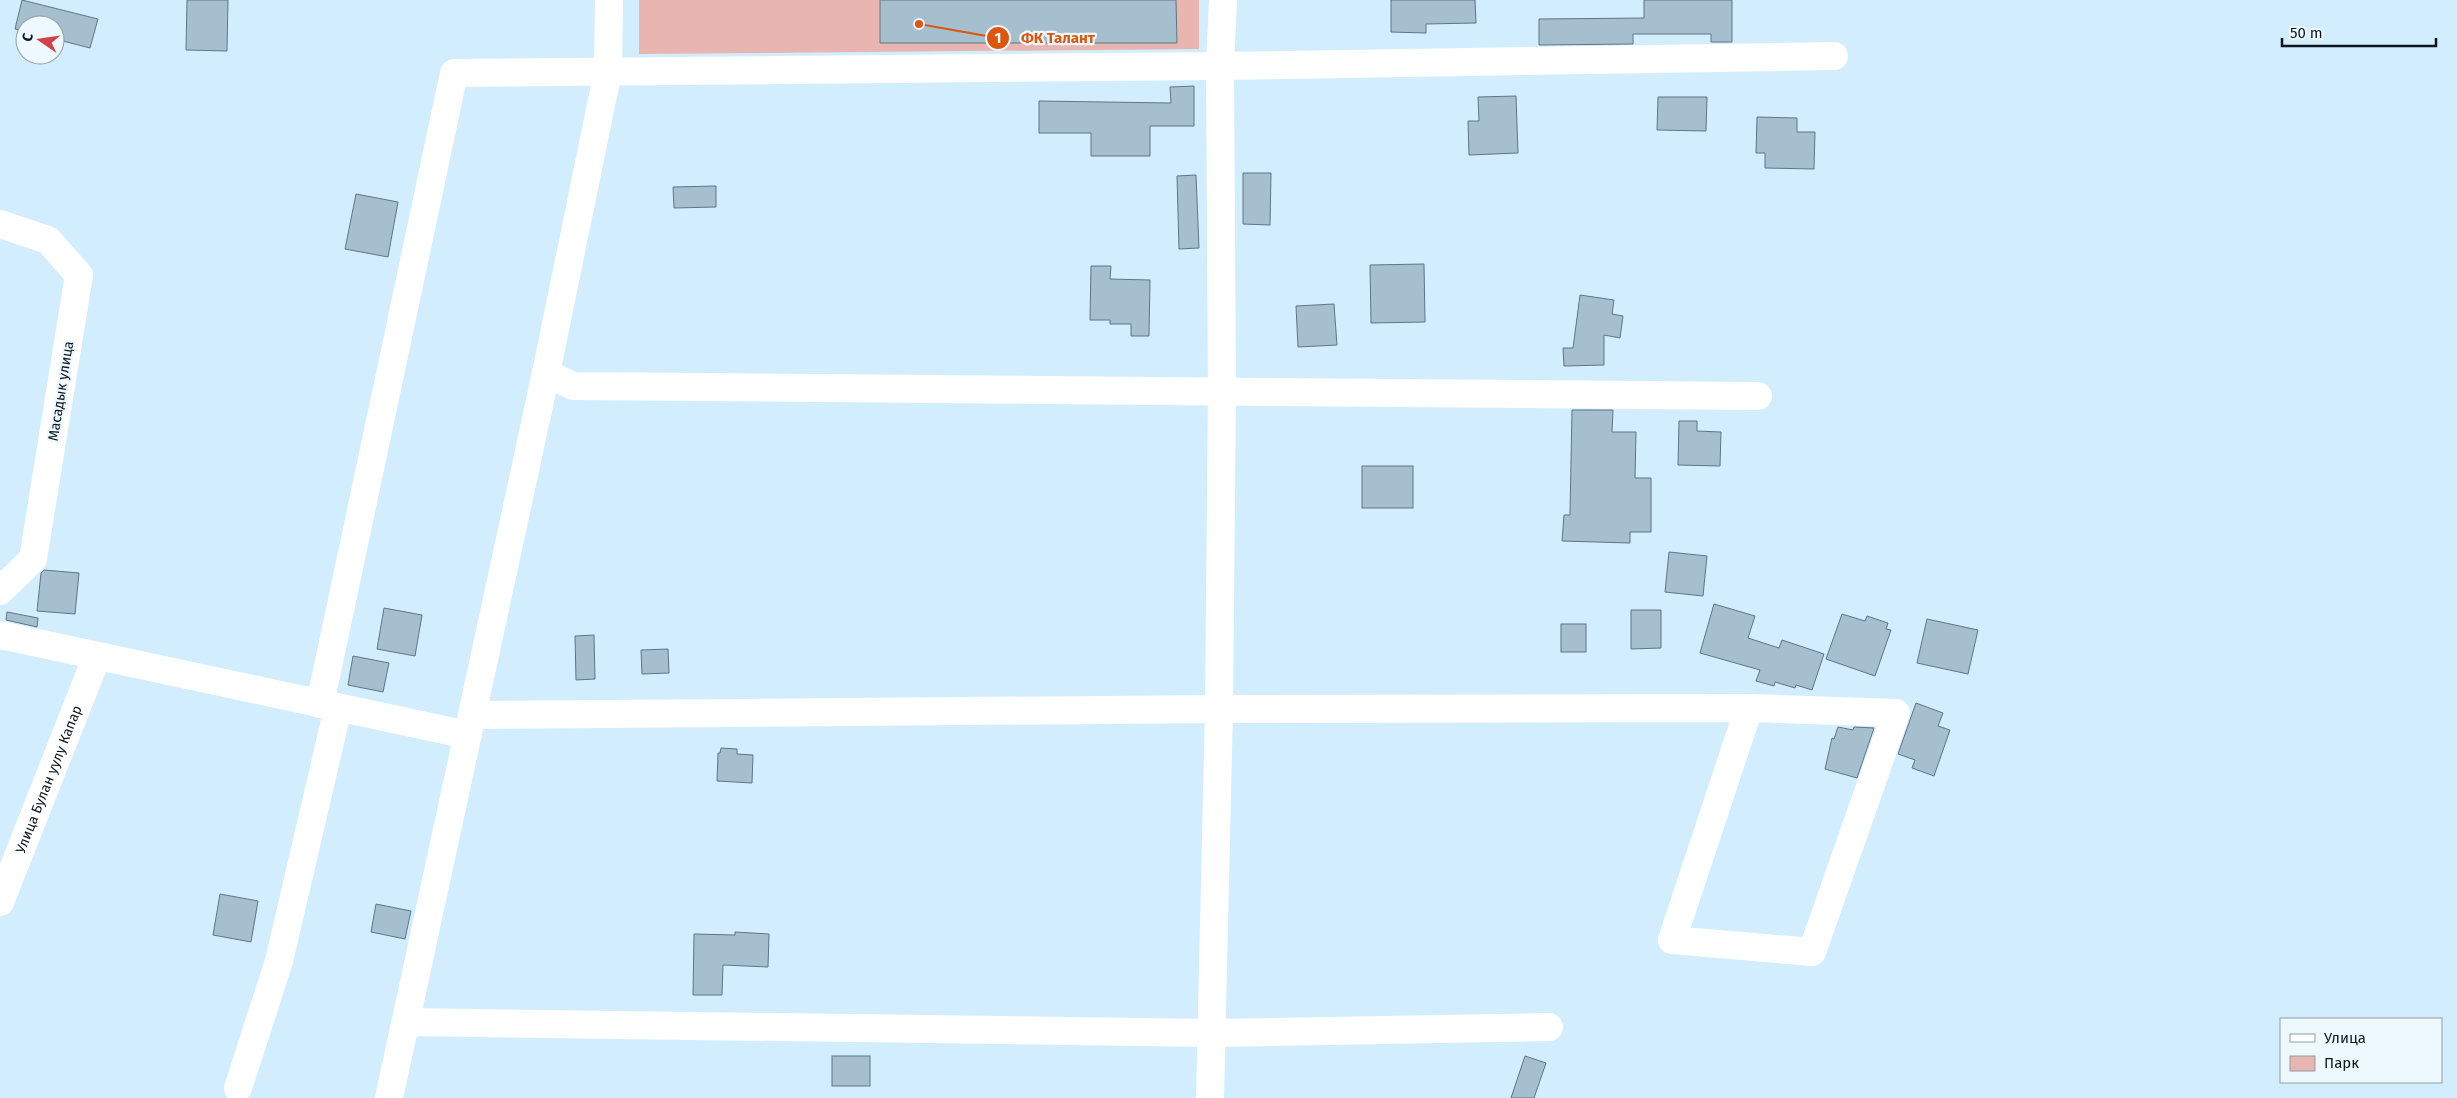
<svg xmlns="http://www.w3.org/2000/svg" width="2457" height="1098" viewBox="0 0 2457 1098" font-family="'Fira Sans',sans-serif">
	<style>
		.green { fill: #e9b5b1 }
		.building { fill: #a5bfcf; stroke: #5e7685 }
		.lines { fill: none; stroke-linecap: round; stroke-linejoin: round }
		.minor { stroke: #fff; stroke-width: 28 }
		.labels { text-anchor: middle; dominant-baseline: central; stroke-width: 4.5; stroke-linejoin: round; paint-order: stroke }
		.street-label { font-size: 14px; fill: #0c161c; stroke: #edf8ff }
		.leader { fill: none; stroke: #dd560d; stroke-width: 2 }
		.callout-dot { fill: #dd560d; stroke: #edf8ff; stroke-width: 2 }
		.mark-label { font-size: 15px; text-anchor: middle; font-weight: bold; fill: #fff }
		.callout-label { font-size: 15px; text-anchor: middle; font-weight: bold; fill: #dd560d; stroke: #edf8ff; stroke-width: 4.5; stroke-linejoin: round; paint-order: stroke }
	</style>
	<rect width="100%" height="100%" fill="#d2edfe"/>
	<path class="green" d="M639,0h560v49l-560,5z"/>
	<g class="building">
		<path d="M22,0l76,19 -8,29 -35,-9v-14h-30v6l-10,-2z"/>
		<path d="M187,0h41l-1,51 -41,-1z"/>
		<path d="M880,0h296l1,43h-297z"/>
		<path d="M1391,0h84l1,23 -50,1v9l-35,-1z"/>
		<path d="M1644,0h88v42h-21v-8h-78v10l-94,1v-26l105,-1z"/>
		<path d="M1194,86v40h-44v30h-59v-23h-52v-32l132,2 -1,-16z"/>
		<path d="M1516,96l2,57 -49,2 -1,-34h11l-1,-24z"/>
		<path d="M1658,97h49l-1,34 -49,-1z"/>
		<path d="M1757,117l40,1v14h18l-1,37 -49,-1v-15h-9z"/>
		<path d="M1243,173h28l-1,52 -27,-1z"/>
		<path d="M1196,175l3,73 -20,1 -2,-73z"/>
		<path d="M716,186v21l-42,1 -1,-21z"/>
		<path d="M356,194l42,8 -10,55 -43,-8z"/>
		<path d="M1424,264l1,58 -54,1 -1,-58z"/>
		<path d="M1091,266h20l-1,13 40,1 -1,56h-18v-12h-21v-4h-20z"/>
		<path d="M1580,295l34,5 -2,14 11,2 -3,22 -16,-3v30l-40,1 -1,-18h10z"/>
		<path d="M1334,304l3,41 -39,2 -2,-41z"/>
		<path d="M1572,410h41l-1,22h24l-1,46h16v54h-21v11l-68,-2 2,-26h6z"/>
		<path d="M1679,421h18v10l24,1 -1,34 -42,-1z"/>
		<rect x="1362" y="466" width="51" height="42"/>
		<path d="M1669,552l38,4 -4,40 -38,-4z"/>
		<path d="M44,570l35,3 -4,41 -38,-3 4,-38z"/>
		<path d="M1714,604l41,12 -7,22 31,10 3,-8 42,14 -12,36 -16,-5 -1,3 -20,-6 -1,4 -18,-5 4,-11 -60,-17z"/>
		<path d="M384,608l38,7 -7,41 -38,-7z"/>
		<path d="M1631,610h30v38l-30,1z"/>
		<path d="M7,612l31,6 -1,9 -31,-7z"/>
		<path d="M1842,614l23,7 2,-5 21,7 -2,6 5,1 -16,46 -49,-17z"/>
		<path d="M1927,619l51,11 -10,44 -51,-11z"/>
		<rect x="1561" y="624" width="25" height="28"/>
		<path d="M594,635l1,44 -19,1 -1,-44z"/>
		<path d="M668,649l1,24 -27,1 -1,-24z"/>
		<path d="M353,656l36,7 -6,29 -35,-7z"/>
		<path d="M1916,703l27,10 -5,13 12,4 -16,46 -22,-8 3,-8 -17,-6z"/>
		<path d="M1838,727l15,3 1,-3 20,1 -17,50 -32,-9 7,-31 2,1z"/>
		<path d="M721,748l16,1v5l16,1 -1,28 -35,-2 1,-28h2z"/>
		<path d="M220,894l38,7 -7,41 -38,-7z"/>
		<path d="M376,904l35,7 -6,28 -34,-7z"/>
		<path d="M735,932l34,2 -1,33 -45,-2 -1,30h-29l1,-61 41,1z"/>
		<rect x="832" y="1056" width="38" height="30"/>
		<path d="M1525,1056l21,7 -12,35h-23z"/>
	</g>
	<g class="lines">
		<g class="minor">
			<path d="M0,224l48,16 31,35 -46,284 -33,32"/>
			<path d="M546,373l27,13 1185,10"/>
			<path d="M0,635l468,100"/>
			<path d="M320,704l134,-631 766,-7 614,-10"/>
			<path d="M473,715l746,-6 530,-1 147,5 -84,239 -140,-12 77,-232"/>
			<path id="s1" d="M0,902l97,-246"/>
			<path d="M406,1022l805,11 338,-6"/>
			<path d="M238,1088l41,-127 59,-253"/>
			<path d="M389,1098l157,-725 62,-302 1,-71"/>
			<path d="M1210,1098l9,-389 3,-317 -2,-326 3,-66"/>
		</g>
	</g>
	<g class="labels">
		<g class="street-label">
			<text transform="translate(61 391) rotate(-81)">Масадык улица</text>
			<text stroke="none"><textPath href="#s1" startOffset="132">Улица Булан уулу Капар</textPath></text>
		</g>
	</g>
	<path class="leader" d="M919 24L998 38"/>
	<g class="callout-dot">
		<circle cx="919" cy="24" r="5"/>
		<circle cx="998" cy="38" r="12"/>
	</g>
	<g class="mark-label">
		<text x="998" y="43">1</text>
	</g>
	<g class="callout-label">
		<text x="1058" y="43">ФК Талант</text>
	</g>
	<rect x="2280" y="1018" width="162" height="65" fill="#edf8ff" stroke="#939ea4"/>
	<rect x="2290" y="1034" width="25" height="8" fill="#ffffff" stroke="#939ea4"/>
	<text x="2324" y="1043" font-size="15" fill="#0c161c">Улица</text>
	<rect x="2290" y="1056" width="25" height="15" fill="#e9b5b1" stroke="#939ea4"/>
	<text x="2324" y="1068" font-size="15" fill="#0c161c">Парк</text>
	<g transform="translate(40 40) rotate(283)"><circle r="24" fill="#edf8ff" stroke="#939ea4"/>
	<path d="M0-4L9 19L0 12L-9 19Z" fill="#d24245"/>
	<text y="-8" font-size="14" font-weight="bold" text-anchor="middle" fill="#0c161c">С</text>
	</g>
	<path d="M2282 38v8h154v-8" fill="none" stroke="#0c161c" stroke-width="2.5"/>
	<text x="2290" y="38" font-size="15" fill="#0c161c" stroke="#edf8ff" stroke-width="4" paint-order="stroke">50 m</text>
</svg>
